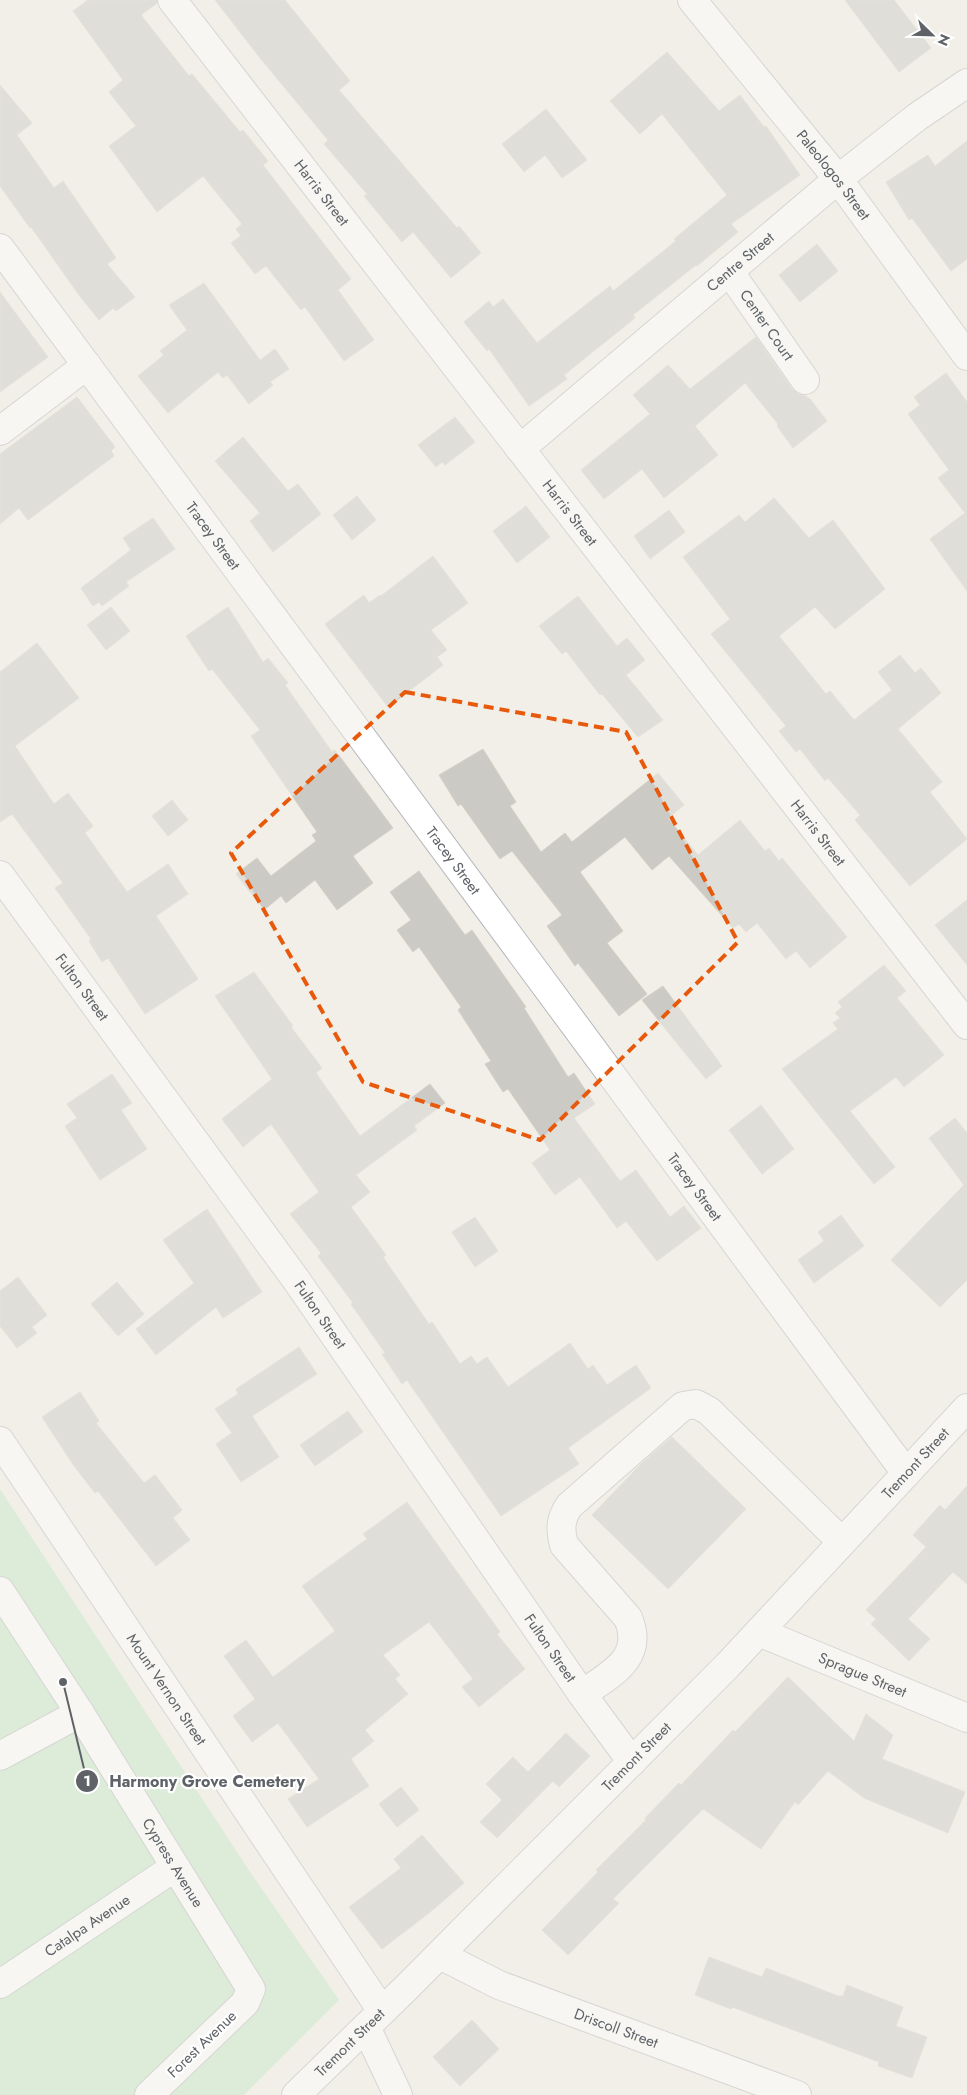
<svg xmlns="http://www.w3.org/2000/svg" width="967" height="2095" viewBox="0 0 967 2095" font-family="Jost,sans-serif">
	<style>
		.green { fill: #c5e8c5 }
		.building { fill: #cccac5; stroke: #d6d1c6 }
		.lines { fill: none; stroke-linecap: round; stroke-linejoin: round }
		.minor-casing { stroke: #b5b8bc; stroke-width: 30 }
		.minor { stroke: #fff; stroke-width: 28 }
		.marked { fill: none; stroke: #e8590c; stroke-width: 4; stroke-dasharray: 10 6; stroke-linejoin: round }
		.labels { text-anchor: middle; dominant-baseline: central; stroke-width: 4.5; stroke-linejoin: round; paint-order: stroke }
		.street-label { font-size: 15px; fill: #5f6368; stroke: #fff }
		.leader { fill: none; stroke: #5f6368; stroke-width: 2 }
		.callout-dot { fill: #5f6368; stroke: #fff; stroke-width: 2 }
		.mark-label { font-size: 15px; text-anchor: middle; font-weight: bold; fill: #fff }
		.callout-label { font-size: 16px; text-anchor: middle; font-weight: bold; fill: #5f6368; stroke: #fff; stroke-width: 4.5; stroke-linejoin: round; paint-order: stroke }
	</style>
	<rect width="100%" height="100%" fill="#f1efe8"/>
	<path class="green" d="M0,1489l252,386 87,125 -95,95h-244z"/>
	<g class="building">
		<path d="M88,0h69v3l-16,12 48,61 3,-2 48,58 3,-2 25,31 -5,4 88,114 -13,11 36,50 -30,21 -39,-54 -4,3 -35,-44 -11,8 -24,-31 10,-7 -5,-7 6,-5 -39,-48 -46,36 -48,-66 27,-20 -27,-34 14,-12 -50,-69z"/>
		<path d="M215,0h70l65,81 -11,9 118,138 2,-2 22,27 -30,25 -38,-46 -11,10 -38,-46 3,-2 -43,-50 4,-4 -68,-82z"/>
		<path d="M845,0h49l37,48 -32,24z"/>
		<path d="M667,52l52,59 21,-16 24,32 2,-1 34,49 -69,49 7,8 -41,34 -1,-1 -63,50 2,3 -71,57 3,4 -38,27 -40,-57 -2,2 -23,-29 25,-21 4,6 10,-8 34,44 73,-57 3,5 63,-50 -2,-2 53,-44 -65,-81 -22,20 -30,-33z"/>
		<path d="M0,85l32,38 -15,12 37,53 9,-7 53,77 -9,6 28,33 -19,14 -3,-3 -14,12 -20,-25 -48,-68 -1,1 -30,-42z"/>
		<path d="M546,109l41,51 -25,18 -17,-23 -21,17 -22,-28z"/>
		<path d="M967,141v118l-16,12 -39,-53 -3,2 -23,-38 42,-27 7,11z"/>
		<path d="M817,244l21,27 -38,31 -21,-27z"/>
		<path d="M204,283l56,77 15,-11 14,20 -19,13 3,3 -24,19 -22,-29 -4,3 -5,-6 -50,41 -30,-37 26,-21 -4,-4 27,-21 -18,-25z"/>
		<path d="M0,292l48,65 -48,35z"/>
		<path d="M756,337l36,52 6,5 8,2 4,3 17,22 -34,27 -16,-22 1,-2 -33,-41 -50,43 23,29 -54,43 -22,-29 -38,30 -23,-29 69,-56 -17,-19 35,-30 22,24z"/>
		<path d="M946,373l21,29v189l-37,-52 35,-26 -27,-35 11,-8 -41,-56 12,-9 -6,-8z"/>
		<path d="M77,397l38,50 -4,4 3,5 -86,64 -9,-12 -19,16v-70z"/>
		<path d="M455,417l20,25 -30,23 -3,-3 -6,5 -18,-22z"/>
		<path d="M243,437l45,54 10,-7 23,30 -48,38 -23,-31 10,-8 -45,-52z"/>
		<path d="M357,496l19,24 -24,20 -19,-25z"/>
		<path d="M774,498l35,40 24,-18 52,69 -50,40 -20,-22 -36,29 47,58 4,-3 24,29 38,-30 -14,-18 22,-17 15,18 6,-5 20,25 -43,36 44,53 -12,10 37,47 -57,47 -55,-66 5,-5 -32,-37 -3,3 -25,-32 -4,3 -17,-21 7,-5 -75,-92 19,-15 -47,-62 56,-42 6,7z"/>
		<path d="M526,506l24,31 -33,26 -24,-32z"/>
		<path d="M669,510l16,22 -35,27 -16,-23z"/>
		<path d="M153,518l22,31 -49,33 3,4 -27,20 -3,-4 -6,4 -12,-18 50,-38 -8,-12z"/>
		<path d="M433,556l35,47 -37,27 16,20 -10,7 6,8 -55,42 -63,-83 39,-29 5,8 11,-8 1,1z"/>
		<path d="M578,596l39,50 10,-8 18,22 -19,15 37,45 -25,17 -36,-43 -2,1 -34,-44 -4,3 -23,-28z"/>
		<path d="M111,607l19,24 -24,19 -19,-25z"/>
		<path d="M228,607l35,55 5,-4 20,25 -3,2 47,67 3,-2 58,78 -40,28 20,27 -36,27 -22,-30 -29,23 -5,-7 -17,14 -28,-36 21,-16 14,18 45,-35 -4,-6 5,-3 -66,-96 9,-6 -48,-61 -3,2 -23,-35z"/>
		<path d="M37,643l42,55 -64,48 39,58 14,-11 25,33 -8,7 42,59 41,-28 20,30 -32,22 42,63 -53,35 -37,-56 -6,4 -13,-21 2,-2 -36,-51 8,-5 -51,-69 -12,8v-150z"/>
		<path d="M483,749l33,53 -6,4 31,46 24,-19 7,9 86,-69 26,32 -16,13 30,37 42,-35 25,31 4,-3 10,13 3,-3 65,79 -37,31 -14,-17 -10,8 -29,-36 -11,9 -7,-8 -6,4 -64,-72 -17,14 -27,-33 -45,35 43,59 -16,12 40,51 -28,22 -41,-53 -3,3 -28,-40 15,-11 -50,-64 -12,8 -39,-55 -3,2 -19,-31z"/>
		<path d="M172,800l16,20 -20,16 -16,-20z"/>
		<path d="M419,871l46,64 7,-5 54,77 -2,1 44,69 6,-4 21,31 -21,14 46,63 16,-11 34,47 14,-11 17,22 -44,33 -31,-40 -9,7 -37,-51 -25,18 -23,-32 18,-13 -42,-61 -5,3 -18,-28 6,-3 -33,-51 3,-3 -42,-60 -6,5 -16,-22 14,-10 -21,-28z"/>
		<path d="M967,900v65l-32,-40z"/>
		<path d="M884,965l22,26 -9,7 47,57 -40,32 -8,-10 -46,34 45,56 -21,17 -92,-115 56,-40 -5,-6 7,-5 -5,-5 7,-6 -4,-5z"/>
		<path d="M254,972l39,54 -2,1 31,41 -6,5 44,63 70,-52 15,19 -31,23 3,4 -61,45 14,17 -19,15 35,48 -3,2 46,67 3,-2 28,42 11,-8 6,8 10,-7 21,30 62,-44 18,26 5,-4 14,20 29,-20 15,23 -83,60 11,16 -78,52 -94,-136 -5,4 -20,-30 3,-1 -34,-49 2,-1 -35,-47 3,-3 -31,-39 29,-22 -48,-68 -28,23 -21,-28 50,-40 -57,-83z"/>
		<path d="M663,986l59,80 -16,13 -64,-79z"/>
		<path d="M112,1074l20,29 -11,7 26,39 -47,31 -35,-54 12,-8 -10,-14z"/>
		<path d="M761,1105l33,44 -32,25 -33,-44z"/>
		<path d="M955,1118l12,15v147l-27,27 -49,-47 73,-75 -35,-47z"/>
		<path d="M207,1209l55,83 -39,26 -7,-11 -60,48 -20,-26 58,-46 -31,-43z"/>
		<path d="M841,1215l23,31 -50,37 -16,-23 26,-19 -6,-9z"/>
		<path d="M475,1217l23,34 -23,16 -23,-35z"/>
		<path d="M18,1277l29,38 -15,12 5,6 -20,15 -17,-22v-35z"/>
		<path d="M117,1282l27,32 -26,22 -27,-32z"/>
		<path d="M299,1347l18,27 -65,42 27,41 -38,25 -25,-38 16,-11 -17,-24 23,-15 -2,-5z"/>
		<path d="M80,1392l19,29 -3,2 48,60 11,-8 27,35 -9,8 17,22 -34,26 -58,-75 -3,2 -21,-27 -32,-49z"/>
		<path d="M348,1411l15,21 -48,34 -15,-21z"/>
		<path d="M672,1437l74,72 -78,80 -76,-74 50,-52z"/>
		<path d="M967,1486v98l-14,-12 -45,47 22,20 -21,22 -38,-37 5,-5 -10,-9 60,-63 -13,-12 27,-30 5,5z"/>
		<path d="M407,1502l93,130 -3,2 28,35 -46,38 -17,-20 11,-8 -44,-57 -46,33 17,20 -5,4 13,15 -43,36 9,11 -23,18 18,27 -62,41 -19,-28 31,-20 -41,-56 -26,19 -19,-26 22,-17 -31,-43 22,-16 27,37 62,-46 -33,-45 65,-47 -4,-5z"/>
		<path d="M788,1677l66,64 12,-27 27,21 -11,24 83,33 -17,41 -84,-35 -36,-27 -30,34 -3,-3 -34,47 -58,-40 -90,90 6,4 -51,52 -26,-25 56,-58 -2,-2 50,-50 -1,-2 34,-35 2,2 52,-55 2,2z"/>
		<path d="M566,1733l24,23 -31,31 -6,-6 -56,57 -17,-16 22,-22 -16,-16 27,-27 15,15z"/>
		<path d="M401,1787l18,23 -22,17 -18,-23z"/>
		<path d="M422,1835l42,48 -35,30 -47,36 -33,-42 52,-39 -7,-9z"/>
		<path d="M709,1957l53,20 4,-9 72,28h5l4,-11 56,22 -7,19 31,11 -15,41 -34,-12 1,-4 -147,-55 -1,2 -36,-14z"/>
		<path d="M472,2020l27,29 -39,37 -27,-29z"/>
	</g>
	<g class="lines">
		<defs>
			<g id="minor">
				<path id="s1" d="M172,0l795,1025"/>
				<path id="s2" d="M692,0l146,179 129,177"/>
				<path id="s3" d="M0,248l906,1225"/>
				<path id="s4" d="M729,271l76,109"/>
				<path d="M0,431l87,-66"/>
				<path id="s5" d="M520,449l318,-270 79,-62 50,-34"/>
				<path id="s6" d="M0,875l297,406 285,413 50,68"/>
				<path id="s7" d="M0,1441l382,570"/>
				<path id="s8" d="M0,1591l80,122 171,276 -6,14 -96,92"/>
				<path id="s9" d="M759,1632l208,86"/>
				<path d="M582,1694c29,-20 63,-36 46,-76l-64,-73c-4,-16 -4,-25 5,-39l114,-100 13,-2 13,7 133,131"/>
				<path d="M0,1756l80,-43"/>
				<path id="s10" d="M440,1955l59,30 298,110"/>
				<path id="s11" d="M0,1984l175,-117"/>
				<path d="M366,2027l32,68"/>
				<path id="s12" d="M296,2095l109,-106 323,-324 239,-257"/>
			</g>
		</defs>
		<use href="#minor" class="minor-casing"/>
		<use href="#minor" class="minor"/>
	</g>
	<path d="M0 0H967V2095H0ZM405,692l221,40 112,210 -198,198 -177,-58 -132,-229z" fill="#f1efe8" fill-opacity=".55" fill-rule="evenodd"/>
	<path class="marked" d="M405,692l221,40 112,210 -198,198 -177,-58 -132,-229z"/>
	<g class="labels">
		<g class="street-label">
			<text stroke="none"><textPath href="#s2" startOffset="225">Paleologos Street</textPath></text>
			<text stroke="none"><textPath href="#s1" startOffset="244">Harris Street</textPath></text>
			<text stroke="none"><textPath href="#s5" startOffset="289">Centre Street</textPath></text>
			<text stroke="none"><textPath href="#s4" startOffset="66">Center Court</textPath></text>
			<text stroke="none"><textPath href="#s1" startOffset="649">Harris Street</textPath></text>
			<text stroke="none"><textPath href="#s3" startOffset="358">Tracey Street</textPath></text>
			<text stroke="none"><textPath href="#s1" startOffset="1054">Harris Street</textPath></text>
			<text stroke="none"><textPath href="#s3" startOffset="762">Tracey Street</textPath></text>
			<text stroke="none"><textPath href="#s6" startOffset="139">Fulton Street</textPath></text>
			<text stroke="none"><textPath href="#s3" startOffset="1168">Tracey Street</textPath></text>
			<text stroke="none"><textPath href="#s6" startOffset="544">Fulton Street</textPath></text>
			<text stroke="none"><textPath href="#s12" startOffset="885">Tremont Street</textPath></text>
			<text stroke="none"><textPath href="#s6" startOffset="949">Fulton Street</textPath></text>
			<text stroke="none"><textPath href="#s9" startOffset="112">Sprague Street</textPath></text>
			<text stroke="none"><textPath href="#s7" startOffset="299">Mount Vernon Street</textPath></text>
			<text stroke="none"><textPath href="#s12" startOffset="480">Tremont Street</textPath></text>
			<text stroke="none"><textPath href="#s8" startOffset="322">Cypress Avenue</textPath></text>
			<text stroke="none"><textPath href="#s11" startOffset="105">Catalpa Avenue</textPath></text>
			<text stroke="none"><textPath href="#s10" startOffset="191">Driscoll Street</textPath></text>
			<text stroke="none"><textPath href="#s12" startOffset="75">Tremont Street</textPath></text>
			<text transform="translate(202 2044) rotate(-44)">Forest Avenue</text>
		</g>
	</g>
	<path class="leader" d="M63 1682L87 1781"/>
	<g class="callout-dot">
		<circle cx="63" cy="1682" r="5"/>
		<circle cx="87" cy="1781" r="12"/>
	</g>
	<g class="mark-label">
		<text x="87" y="1786">1</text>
	</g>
	<g class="callout-label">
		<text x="207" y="1787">Harmony Grove Cemetery</text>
	</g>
	<g transform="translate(932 35) rotate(113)" stroke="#ffffff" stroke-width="4" paint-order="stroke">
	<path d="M0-4L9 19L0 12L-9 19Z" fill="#5f6368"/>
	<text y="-8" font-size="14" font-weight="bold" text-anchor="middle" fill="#5f6368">N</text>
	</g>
</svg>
